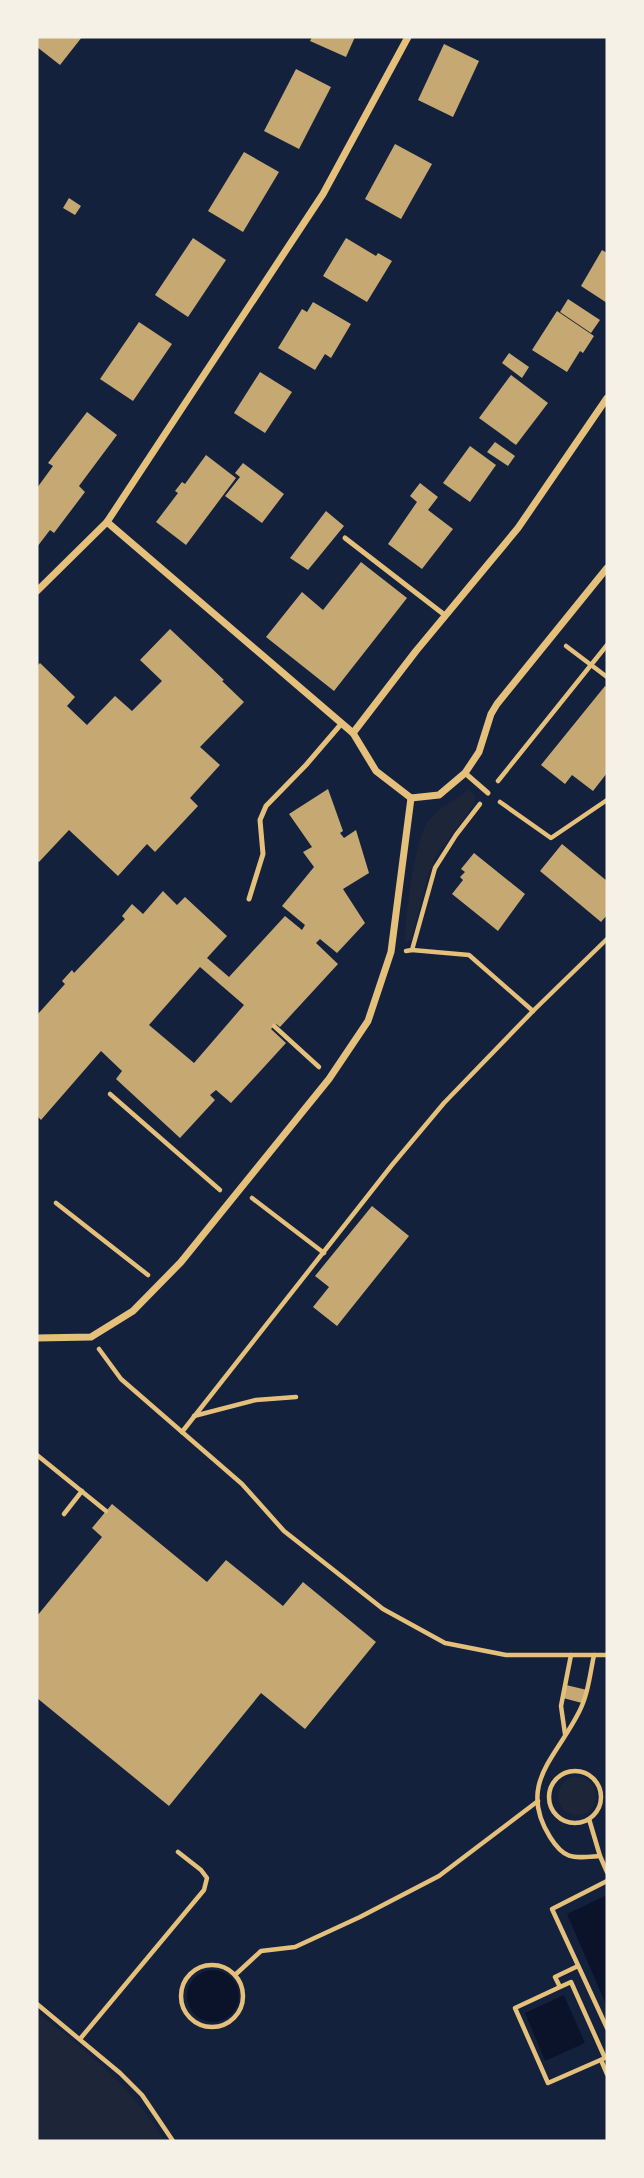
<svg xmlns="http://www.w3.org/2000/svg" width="644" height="2178" viewBox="0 0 644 2178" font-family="'Fira Sans Condensed',sans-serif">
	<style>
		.green { fill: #1d2539 }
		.water { fill: #0b132b }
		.building { fill: #c6a872; fill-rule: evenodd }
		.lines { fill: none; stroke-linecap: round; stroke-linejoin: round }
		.path { stroke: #e5c07b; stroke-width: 4.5 }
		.service { stroke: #e5c07b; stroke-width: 5 }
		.minor { stroke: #e5c07b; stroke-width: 7 }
	</style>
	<rect width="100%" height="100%" fill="#14213d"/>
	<g class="green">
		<path d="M467,790l7,4 1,9 -39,53 -8,20 -17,64 -6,2c0,-23 10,-106 24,-122 10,-12 26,-20 38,-30z"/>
		<circle cx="577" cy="1796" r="19"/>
		<path d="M37,2012c51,41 93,73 128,129h-128z"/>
	</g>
	<g class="water">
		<path d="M607,1895v112l-40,-93z"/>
		<circle cx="213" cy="1996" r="26"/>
		<path d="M564,1995l21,48 -40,18 -20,-48z"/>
	</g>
	<g class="building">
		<path d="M37,37h45l-22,28 -23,-18z"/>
		<path d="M312,37h43l-9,20 -36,-16z"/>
		<path d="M444,44l35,17 -26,56 -35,-17z"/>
		<path d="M296,69l35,18 -32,62 -35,-18z"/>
		<path d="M395,144l37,20 -31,55 -36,-20z"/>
		<path d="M244,152l35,20 -36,60 -35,-21z"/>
		<path d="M69,198l12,8 -6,9 -12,-7z"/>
		<path d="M193,238l33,22 -38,57 -33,-22z"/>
		<path d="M346,238l30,18 2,-3 14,8 -25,41 -44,-26z"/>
		<path d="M602,250l5,3v50l-26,-17z"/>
		<path d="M568,299l32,21 -9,13 -31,-21z"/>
		<path d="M313,302l38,22 -20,34 -6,-4 -10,16 -37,-22 24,-39 5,3z"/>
		<path d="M557,311l37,25 -11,17 -3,-2 -13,21 -35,-22z"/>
		<path d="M139,322l33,22 -39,57 -33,-22z"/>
		<path d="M509,353l20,14 -7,11 -20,-15z"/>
		<path d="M260,372l32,20 -27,41 -31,-20z"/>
		<path d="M511,375l37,28 -32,42 -37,-27z"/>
		<path d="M87,412l30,23 -38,51 6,6 -31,41 -4,-3 -13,17v-59l16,-22 -5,-3z"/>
		<path d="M495,442l20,14 -7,10 -21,-14z"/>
		<path d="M470,446l26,19 -26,37 -27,-19z"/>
		<path d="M206,455l30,23 -50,67 -30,-23 22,-29 -3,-2 7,-9 3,2z"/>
		<path d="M243,463l41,31 -22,29 -37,-27 15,-19 -5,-4z"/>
		<path d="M420,483l18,14 -10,13 25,19 -31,40 -34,-25 29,-42 -7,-6z"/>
		<path d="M326,511l18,15 -36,44 -18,-12z"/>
		<path d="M361,562l46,36 -73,93 -68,-54 36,-45 21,18z"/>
		<path d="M170,629l54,51 -2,1 22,21 -44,45 20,18 -30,33 8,8 -43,46 -8,-8 -29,32 -49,-46 -30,32 -2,-2v-194l3,-3 35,34 -8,9 20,19 28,-29 17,15 30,-30 -22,-21z"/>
		<path d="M605,686l2,2v85l-14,18 -21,-16 -7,9 -24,-19z"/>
		<path d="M328,789l15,42 -3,2 4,5 12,-8 13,43 -26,16 22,34 -28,30 -17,-14 -4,4 22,21 -58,63 -4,-3 -5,5 15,14 -55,60 -15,-13 -6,5 5,5 -35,38 -64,-59 6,-8 -21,-20 -60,69 -4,-4v-101l28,-31 -3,-3 10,-11 2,3 51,-54 -3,-3 10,-12 11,10 20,-23 14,14 8,-8 42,39 -20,22 22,19 56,-61 17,14 3,-5 -23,-19 32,-39 -11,-15 9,-5 -23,-33zM200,967l44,38 -50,58 -45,-38z"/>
		<path d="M562,844l45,37v34l-6,7 -61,-51z"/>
		<path d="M474,853l51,41 -27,37 -46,-37 11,-14 -3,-3 5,-5 -4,-3z"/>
		<path d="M372,1206l37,30 -72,90 -24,-19 16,-20 -14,-11z"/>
		<path d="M112,1504l95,78 19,-22 57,46 20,-24 73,60 -71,87 -44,-36 -92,113 -132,-108v-82l65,-79 -10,-9z"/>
		<path d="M566,1685l21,5 -5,13 -19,-5z"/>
	</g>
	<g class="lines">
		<g class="path">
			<path d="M566,646l41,31"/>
			<path d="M498,781l109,-136"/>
			<path d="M500,802l51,36 56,-38"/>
			<path d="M412,950l57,5 64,56"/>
			<path d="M406,951l6,-1 23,-82 21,-33 24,-31"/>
			<path d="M274,1026l45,41"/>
			<path d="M110,1094l110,96"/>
			<path d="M252,1198l72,55"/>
			<path d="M56,1203l92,72"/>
			<path d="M99,1349l22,30 121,105 42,47 99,78 62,34 61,12h101"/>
			<path d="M194,1416l62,-16 40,-3"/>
			<path d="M182,1432l210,-267 52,-62 89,-92 74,-72"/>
			<path d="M37,1455l69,56"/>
			<path d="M64,1514l18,-23"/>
			<path d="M594,1655c-4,19 -6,40 -15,57 -23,46 -62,72 -29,125 15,24 24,21 50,19l7,16"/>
			<path d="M565,1734l-4,-28 10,-51"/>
			<circle cx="575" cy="1797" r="26"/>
			<path d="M589,1819l11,37"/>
			<path d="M607,1881l-55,28 55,119"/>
			<circle cx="212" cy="1996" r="31"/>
			<path d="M235,1975l26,-24 34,-4 65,-30 79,-41 99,-75"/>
			<path d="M560,1987l-45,21 33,75 57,-25 -34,-76 -11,5 -5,-10 23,-11"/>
			<path d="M37,2004l83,69 22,22 31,46"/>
			<path d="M80,2039l124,-149 3,-12 -6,-8 -23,-18"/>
			<path d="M601,2060l6,14"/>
		</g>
		<g class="service">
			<path d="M345,538l101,78"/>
			<path d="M465,773l23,20"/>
			<path d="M249,899l14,-45 -3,-34 6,-14 40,-41 36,-42"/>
		</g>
		<g class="minor">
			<path d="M107,522l246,211 23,38 35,27"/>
			<path d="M37,591l70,-69 216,-328 85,-157"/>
			<path d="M353,733l63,-82 102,-123 89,-130"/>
			<path d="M411,798l28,-3 26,-22 14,-21 12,-38 6,-10 110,-136"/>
			<path d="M37,1338l54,-1 42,-26 48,-49 148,-183 39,-58 23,-69 20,-154"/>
		</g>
	</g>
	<rect width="644" height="2178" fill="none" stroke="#f6f1e7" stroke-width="77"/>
</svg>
